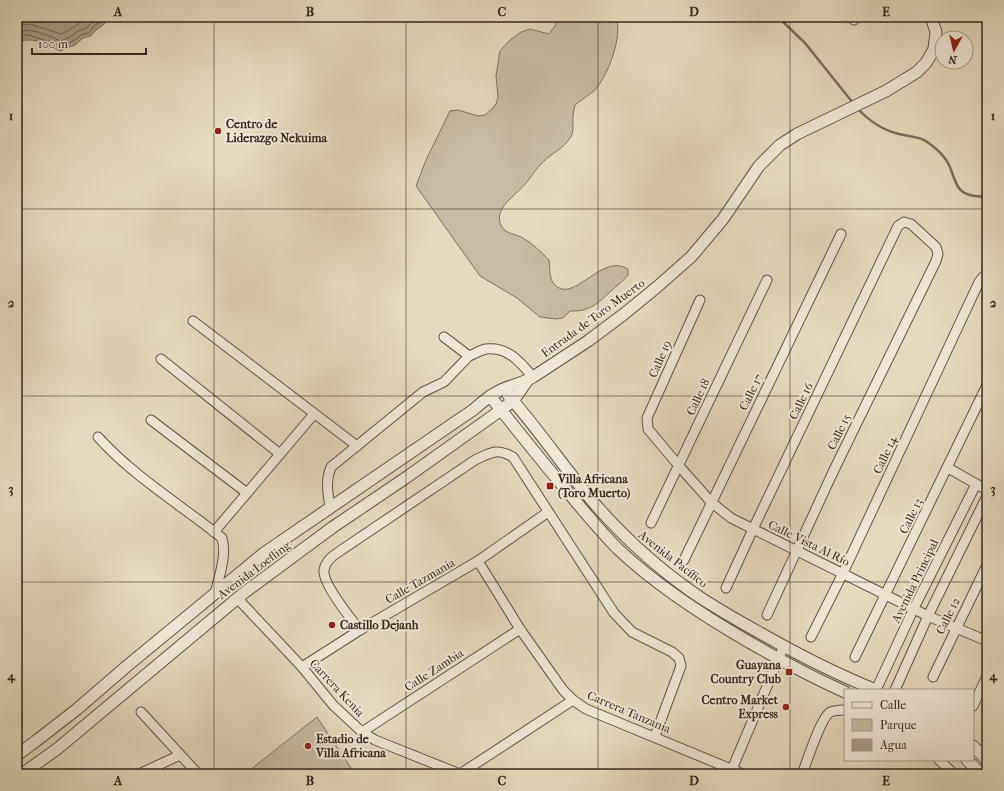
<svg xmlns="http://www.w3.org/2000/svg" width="1004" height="791" viewBox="0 0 1004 791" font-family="'IM FELL French Canon',serif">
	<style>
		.green { fill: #c7bca3; stroke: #7e7260 }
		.water { fill: #a99d88; stroke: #7b6e5e }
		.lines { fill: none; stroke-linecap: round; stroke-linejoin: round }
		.shore { stroke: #6f6253; stroke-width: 1 }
		.stream { stroke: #7b6e5e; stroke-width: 2.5 }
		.minor-casing { stroke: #615446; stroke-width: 11 }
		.tertiary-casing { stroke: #615446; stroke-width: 13 }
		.minor { stroke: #eee7d5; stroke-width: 9 }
		.tertiary { stroke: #eee7d5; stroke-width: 11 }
		.grid { fill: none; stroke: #35271e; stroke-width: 1; stroke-opacity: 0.55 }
		.poi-dot { fill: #8f2418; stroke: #eee7d5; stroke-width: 1.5 }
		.labels { text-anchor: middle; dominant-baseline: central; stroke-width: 4; stroke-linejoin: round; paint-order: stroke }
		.poi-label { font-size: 12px; font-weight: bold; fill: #35271e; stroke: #eee7d5; text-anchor: start }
		.street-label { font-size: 12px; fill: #35271e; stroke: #eee7d5 }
		.neatline { fill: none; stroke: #35271e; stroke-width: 1.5 }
		.grid-label { font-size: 13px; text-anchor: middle; font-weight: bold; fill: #35271e }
	</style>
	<rect width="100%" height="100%" fill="#e5dabe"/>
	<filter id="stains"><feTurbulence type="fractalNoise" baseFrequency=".005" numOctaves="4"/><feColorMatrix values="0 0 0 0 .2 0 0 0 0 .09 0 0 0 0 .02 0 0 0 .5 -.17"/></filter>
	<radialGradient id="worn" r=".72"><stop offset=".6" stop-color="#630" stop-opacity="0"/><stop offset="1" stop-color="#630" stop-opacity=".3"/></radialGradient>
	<g class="green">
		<path d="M558,17h58c7,20 -8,58 -21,73 -6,5 -14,10 -20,15 -1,4 -2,8 -2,12 -1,8 2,14 -3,21 -7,11 -18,15 -27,24 -7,6 -11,14 -17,21 -9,12 -35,26 -24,44 4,7 14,7 21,11 10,6 18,14 26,22 1,7 0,19 5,24 19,22 47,-32 74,-15v6c-5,7 -11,10 -17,16 -13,12 -21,21 -41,20l-7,7 -7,1 -16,-2 -23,-19 -37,-22 -64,-90 10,-26 24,-49 8,-1 20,6 7,-1 6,-5 5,-6 2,-7 -2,-21 4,-25 9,-10 12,-9 9,-3 19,5 6,-8z"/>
		<path d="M317,717l38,57h-110z"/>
	</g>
	<path class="water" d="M17,17h94l-9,9 -6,4 -5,6 -8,2 -8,7 -15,6c-11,-6 -28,-15 -40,-9l-3,6z"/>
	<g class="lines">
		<g class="shore">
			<path d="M17,26l13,-2 31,10c10,-4 19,-11 27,-17"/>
			<path d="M17,33c14,-7 31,3 44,8l9,-4 8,-6 8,-3 13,-11"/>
			<path d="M17,39l6,-4h6l32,11 12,-5 8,-6 8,-2 4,-6 13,-10"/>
		</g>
		<g class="stream">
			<path d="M778,17l27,26 48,60"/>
			<path d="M857,108c12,13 25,22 42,26 16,4 22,1 36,14 5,4 11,11 14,17 4,8 6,22 14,27 7,5 16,4 24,5"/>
		</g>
		<defs>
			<g id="minor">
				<path d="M854,20l2,-3"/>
				<path d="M700,300l-53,118 1,11 31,37 32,36 20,16 197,98 59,25"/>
				<path d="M193,321l164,125"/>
				<path d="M444,337l25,19c5,-2 12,-6 17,-7 22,-3 35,14 47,28"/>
				<path d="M161,359l119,95"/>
				<path d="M151,420l96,73"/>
				<path d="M98,437c36,40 83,68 124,101 5,18 -3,38 -7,56"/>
				<path d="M948,468l39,22"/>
				<path d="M330,508c-2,-15 -5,-27 1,-41l92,-75 21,-10 25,-26"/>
				<path d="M651,523l116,-243"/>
				<path d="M214,532l100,-118"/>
				<path d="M684,560l157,-326"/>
				<path d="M478,561l42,68 43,61 10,10 13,9 157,65"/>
				<path d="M726,588l27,-59 145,-303 6,-4 7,2 25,23 2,7 -2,7 -103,211 -66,143"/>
				<path d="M238,599l64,68 31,38 29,27 13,8 85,34"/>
				<path d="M360,630c-9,-11 -38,-47 -36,-60 1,-7 7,-13 13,-17l138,-93c17,-8 21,-12 38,-3l101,156 18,19 40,20 7,6 2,8 -26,70"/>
				<path d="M811,637l32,-64 136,-291 5,-6h3"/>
				<path d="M855,657l132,-272"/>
				<path d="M302,667l58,-37 118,-69 70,-49"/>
				<path d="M933,677l54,-112"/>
				<path d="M876,690l38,-82 62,-124"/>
				<path d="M895,690l33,-74 59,-120"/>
				<path d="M973,706l14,-30"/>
				<path d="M141,712l57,62"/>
				<path d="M362,732l158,-103"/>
				<path d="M939,760l15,14"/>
				<path d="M139,774l41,-19"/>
				<path d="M460,774l113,-74"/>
				<path d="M730,774l54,-128"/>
				<path d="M802,774c5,-12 18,-54 27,-61 4,-3 11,-3 16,-3"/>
			</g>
			<g id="tertiary">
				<path d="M508,395c33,37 60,79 93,116 30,33 65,64 103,89 19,12 38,23 58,34 37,21 74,40 114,56"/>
				<path d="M490,396c27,34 54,68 82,101 15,18 30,36 46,52 39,37 84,66 131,93 31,18 63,35 96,50"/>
				<path d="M973,746l14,14"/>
				<path d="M17,755l19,-14 40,-31 51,-44 137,-113 209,-143c9,-8 19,-16 30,-21 10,-4 20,-6 30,-12l55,-36 36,-27 33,-27 34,-30 32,-38 36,-53 21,-21 17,-11 89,-43 31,-19 9,-9 8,-14 2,-17 -5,-15"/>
				<path d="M967,760l14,14"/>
				<path d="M22,774l35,-25 188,-157 88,-65 74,-50 94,-67 12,-9 14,-20"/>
			</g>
		</defs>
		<use href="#minor" class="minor-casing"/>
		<use href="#tertiary" class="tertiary-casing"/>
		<use href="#minor" class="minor"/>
		<use href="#tertiary" class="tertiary"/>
	</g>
	<path class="grid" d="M214,17v757M406,17v757M598,17v757M790,17v757M17,209h970M17,396h970M17,582h970"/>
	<g class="poi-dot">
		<circle cx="218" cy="131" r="4"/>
		<rect x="546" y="482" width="8" height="8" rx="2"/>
		<circle cx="332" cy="625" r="4"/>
		<rect x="785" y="668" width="8" height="8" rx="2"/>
		<circle cx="786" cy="707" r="4"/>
		<circle cx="308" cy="746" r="4"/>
	</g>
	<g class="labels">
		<g class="poi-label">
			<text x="226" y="124">Centro de<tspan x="226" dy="14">Liderazgo Nekuima</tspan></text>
			<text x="558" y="479">Villa Africana<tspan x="558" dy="14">(Toro Muerto)</tspan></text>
			<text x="340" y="625">Castillo Dejanh</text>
			<text x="781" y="665" text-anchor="end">Guayana<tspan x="781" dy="14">Country Club</tspan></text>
			<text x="778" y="700" text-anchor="end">Centro Market<tspan x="778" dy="14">Express</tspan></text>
			<text x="316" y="739">Estadio de<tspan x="316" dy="14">Villa Africana</tspan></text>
		</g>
		<g class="street-label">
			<text transform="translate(593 318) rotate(-36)">Entrada de Toro Muerto</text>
			<text transform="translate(660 359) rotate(-66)">Calle 19</text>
			<text transform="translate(751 392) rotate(-64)">Calle 17</text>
			<text transform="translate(698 397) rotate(-65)">Calle 18</text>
			<text transform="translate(801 401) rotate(-64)">Calle 16</text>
			<text transform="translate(839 432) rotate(-64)">Calle 15</text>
			<text transform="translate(885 455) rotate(-65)">Calle 14</text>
			<text transform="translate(911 516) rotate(-64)">Calle 13</text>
			<text transform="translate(809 543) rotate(26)">Calle Vista Al Río</text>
			<text transform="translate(673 559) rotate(38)">Avenida Pacífico</text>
			<text transform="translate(254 570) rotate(-37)">Avenida Loefling</text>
			<text transform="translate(420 581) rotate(-30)">Calle Tazmania</text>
			<text transform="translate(915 581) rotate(-64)">Avenida Principal</text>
			<text transform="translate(948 616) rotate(-64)">Calle 12</text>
			<text transform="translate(434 670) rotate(-33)">Calle Zambia</text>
			<text transform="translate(337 688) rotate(47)">Carrera Kenia</text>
			<text transform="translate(629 712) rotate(23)">Carrera Tanzania</text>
		</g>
	</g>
	<rect width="1004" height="791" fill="none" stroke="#e5dabe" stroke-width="44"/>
	<rect x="844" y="689" width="130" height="72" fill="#eee7d5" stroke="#a49a8c"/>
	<rect x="852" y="702" width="20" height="6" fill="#eee7d5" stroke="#a49a8c"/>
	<text x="880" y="709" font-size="12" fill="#35271e">Calle</text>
	<rect x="852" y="719" width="20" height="12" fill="#c7bca3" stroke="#a49a8c"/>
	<text x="880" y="729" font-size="12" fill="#35271e">Parque</text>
	<rect x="852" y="739" width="20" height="12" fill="#a99d88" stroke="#a49a8c"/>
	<text x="880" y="749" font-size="12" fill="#35271e">Agua</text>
	<g transform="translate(954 50) rotate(188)"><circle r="19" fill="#eee7d5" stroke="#a49a8c"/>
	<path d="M0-3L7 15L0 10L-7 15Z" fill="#8f2418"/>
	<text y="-6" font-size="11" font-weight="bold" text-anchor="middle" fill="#35271e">N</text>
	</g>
	<path d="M32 48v6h114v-6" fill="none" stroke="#35271e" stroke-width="2"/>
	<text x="38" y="48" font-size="12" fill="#35271e" stroke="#eee7d5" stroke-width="3" paint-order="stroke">100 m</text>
	<rect x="22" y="22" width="960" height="747" class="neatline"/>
	<g class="grid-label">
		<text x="118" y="16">A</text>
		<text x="310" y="16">B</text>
		<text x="502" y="16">C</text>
		<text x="694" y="16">D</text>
		<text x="886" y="16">E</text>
		<text x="11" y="120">1</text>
		<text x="993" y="120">1</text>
		<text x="11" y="307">2</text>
		<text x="993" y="307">2</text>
		<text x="11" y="493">3</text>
		<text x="993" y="493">3</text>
		<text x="11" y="680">4</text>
		<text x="993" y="680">4</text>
		<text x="118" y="785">A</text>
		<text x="310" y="785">B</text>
		<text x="502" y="785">C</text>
		<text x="694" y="785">D</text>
		<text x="886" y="785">E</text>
	</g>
	<rect width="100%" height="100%" filter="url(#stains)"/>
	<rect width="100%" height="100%" fill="url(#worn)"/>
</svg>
